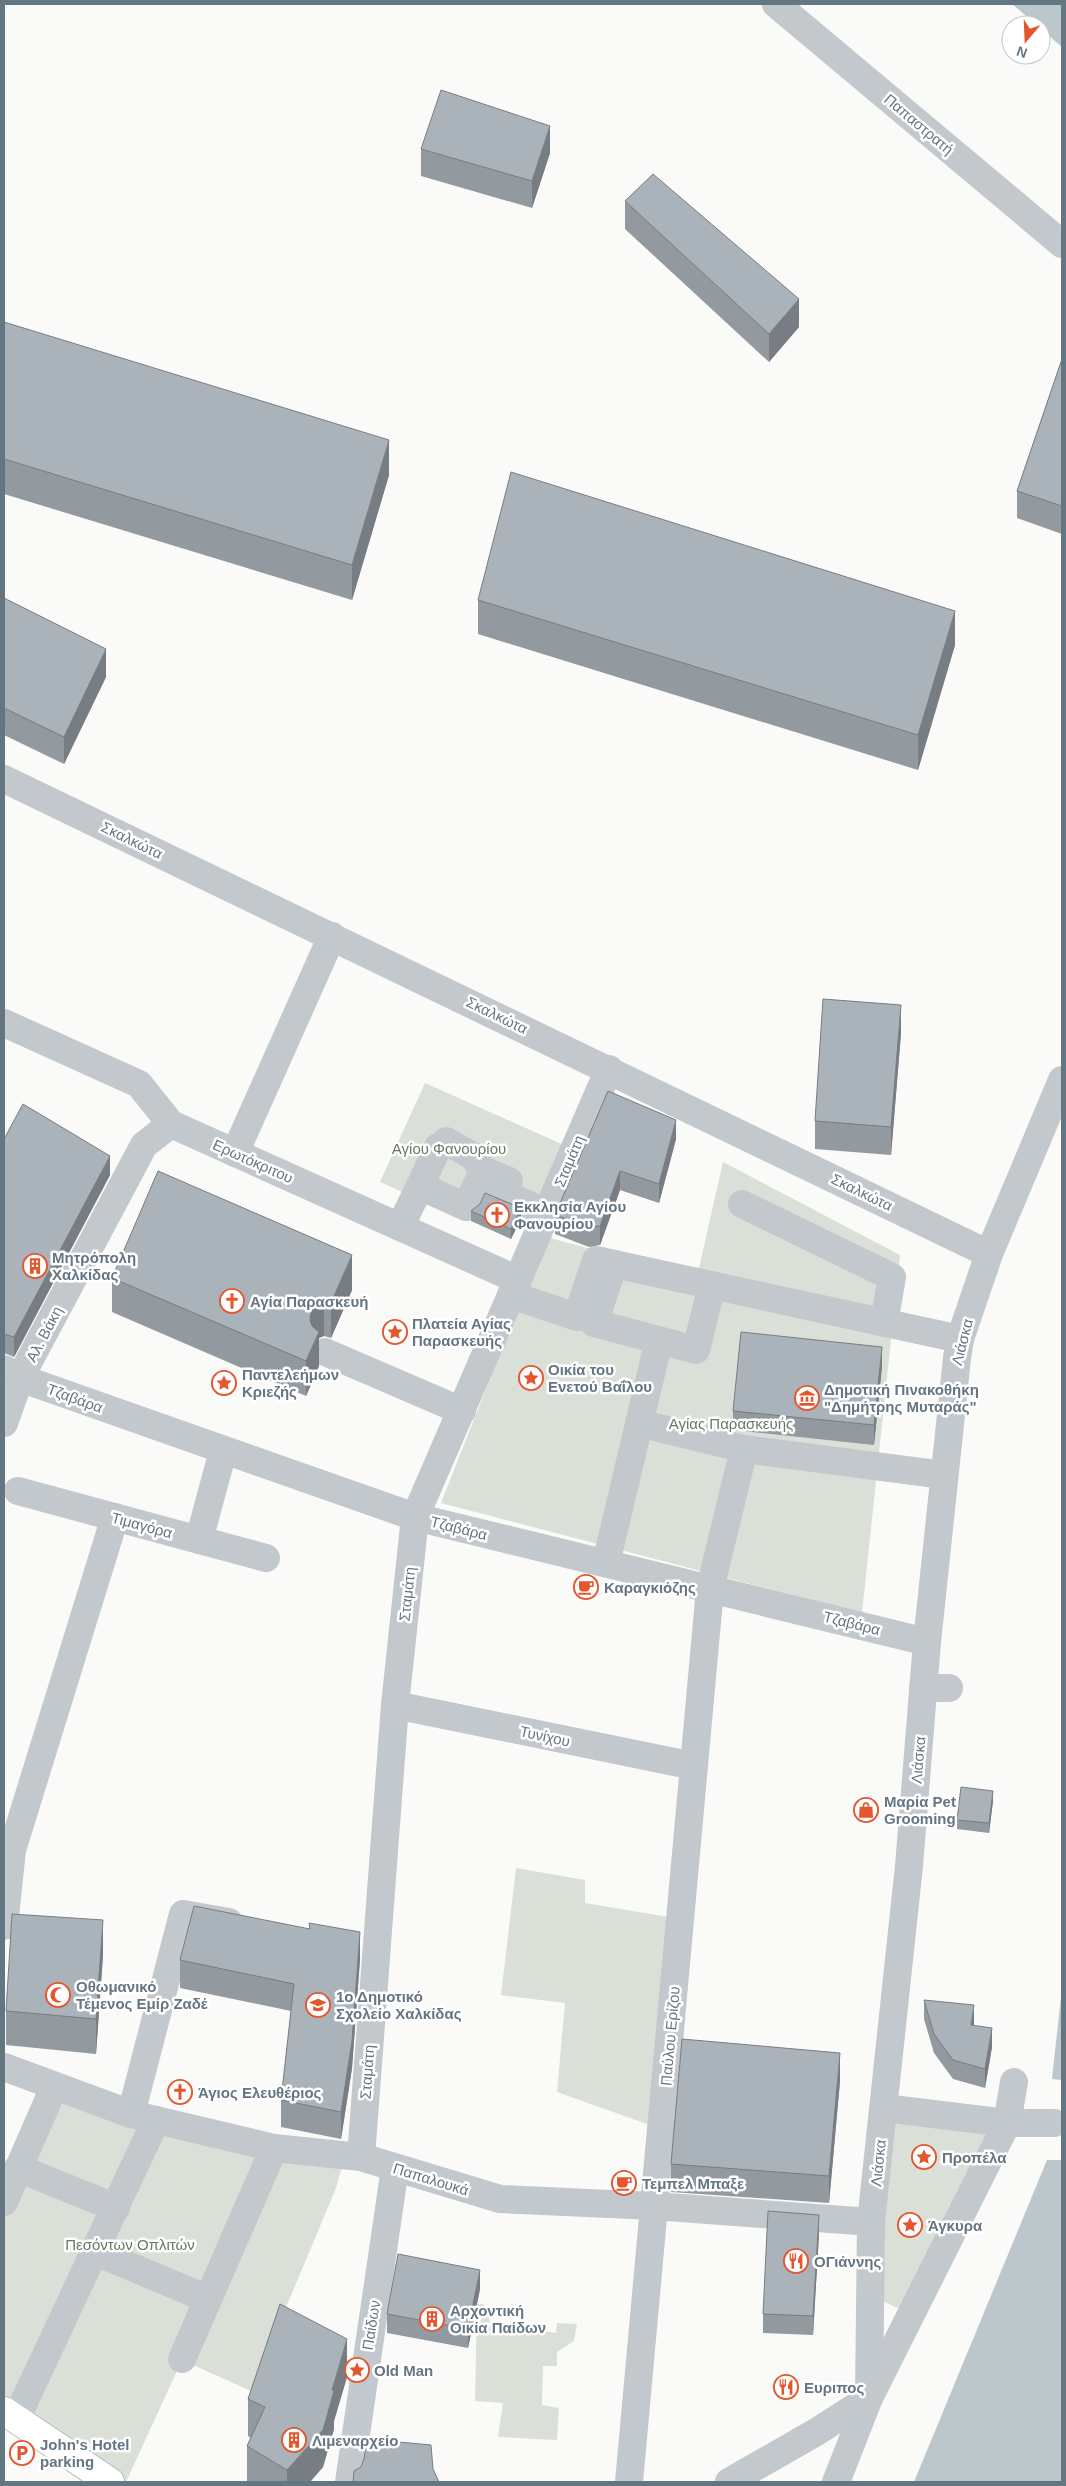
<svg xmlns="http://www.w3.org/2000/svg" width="1066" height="2486" viewBox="0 0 1066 2486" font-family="Helvetica,sans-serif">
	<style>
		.green { fill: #dadfd7 }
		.water { fill: #bbc7cb }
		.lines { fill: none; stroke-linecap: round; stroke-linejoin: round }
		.major-casing { stroke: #b5babe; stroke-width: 30 }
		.minor { stroke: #c3c8cc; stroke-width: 28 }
		.major { stroke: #fff; stroke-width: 28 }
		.wall { fill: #929a9f }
		.shaded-wall { fill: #777d82 }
		.building { fill: #aab3b9; stroke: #777d82 }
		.labels { text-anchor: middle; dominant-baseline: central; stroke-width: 5; stroke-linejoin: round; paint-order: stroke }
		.street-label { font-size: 15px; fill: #657683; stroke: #fff }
		.park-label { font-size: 15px; fill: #687a64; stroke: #fff }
		.poi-label { font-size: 15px; font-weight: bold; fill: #657683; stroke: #fff; text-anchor: start }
	</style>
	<rect width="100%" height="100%" fill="#fafaf8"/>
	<g class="green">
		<path d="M425,1083l141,63 -29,66 -57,-25 -15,33 -85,-38z"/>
		<path d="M723,1162l177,93 -38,358 -421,-110 105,-266 151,40z"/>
		<path d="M516,1868l69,12v23l95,16 -19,210 -104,-37 8,-89 -64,-8z"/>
		<path d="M54,2087l291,69 -9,32 -85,203 -69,-31 -56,122h-16l-106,-71v-209z"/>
		<path d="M884,2108l123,15 -96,191 -42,-19z"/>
		<path d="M477,2304h7l6,18 66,11 1,-10 20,1 -3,17 -17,11v14h-14l-1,39 17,3 -2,32 -59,-3 5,-34 -28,-2z"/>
	</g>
	<g class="water">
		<path d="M1012,4h50v43l-21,-18v-4h-4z"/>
		<path d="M1062,1988v92l-10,-1z"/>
		<path d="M1047,2160h15v322h-148z"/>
	</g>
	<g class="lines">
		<defs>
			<path id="major" d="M4,2411l106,71"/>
		</defs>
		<use href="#major" class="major-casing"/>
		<g class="minor">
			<path d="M776,4l286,240"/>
			<path d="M4,779l985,475"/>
			<path d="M4,1023l135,61 32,40 347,156"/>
			<path d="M446,1141l27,15 10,14 26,11"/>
			<path d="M235,1153l97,-217"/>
			<path d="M420,1186l18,-39"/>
			<path d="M742,1204l150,73 -8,46"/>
			<path d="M400,1227l20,-41 46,21 12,-25 69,31"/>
			<path d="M614,1264l346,75"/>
			<path d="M511,1295l66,22 19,-57 18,4 -20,59 102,27 16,-65"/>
			<path d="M325,1352l137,59"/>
			<path d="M4,1369l16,9 395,139 512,125"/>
			<path d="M4,1423l16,-45 124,-233 27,-21"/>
			<path d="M744,1449l200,26"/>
			<path d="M18,1491l248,67"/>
			<path d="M199,1540l24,-89"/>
			<path d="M606,1563l53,-223"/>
			<path d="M923,1688h26"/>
			<path d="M395,1705l299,61"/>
			<path d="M4,1926l8,-76 103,-333"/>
			<path d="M4,2067l127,47 143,34 87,9 139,42 154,7 217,16"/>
			<path d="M884,2108l123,15h47"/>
			<path d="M131,2114l52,-200 46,8"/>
			<path d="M361,2157l34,-452 20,-188 194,-448"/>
			<path d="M18,2168l98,40"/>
			<path d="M4,2202l50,-115"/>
			<path d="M96,2252l112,47"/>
			<path d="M182,2359l92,-211"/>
			<path d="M16,2419l140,-299"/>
			<path d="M349,2482l46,-314"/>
			<path d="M629,2482l81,-893 34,-140 -105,-26"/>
			<path d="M729,2482l89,-51 51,-33 138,-275 7,-41"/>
			<path d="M836,2482l33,-84 2,-176 38,-356 18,-224 30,-284 3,-19 29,-85 73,-174"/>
		</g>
		<use href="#major" class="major"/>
	</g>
	<g class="wall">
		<path d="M421,149l129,4 -18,55 -111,-32z"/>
		<path d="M625,201l174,126 -30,35 -144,-133z"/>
		<path d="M4,322l385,153 -37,125 -348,-106z"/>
		<path d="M1062,359v175l-45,-16v-27z"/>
		<path d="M4,598l102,79 -42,87 -60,-29z"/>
		<path d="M478,600l477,45 -37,125 -440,-136z"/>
		<path d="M901,1033l-10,122 -76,-6v-28z"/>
		<path d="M608,1091l68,48 -17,64 -39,-13 -20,55 -11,2 -34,-13v-19z"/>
		<path d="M4,1139l106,36 -96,182 -10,-4z"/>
		<path d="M471,1211l50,7 -10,21 -40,-18z"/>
		<path d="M112,1278l240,12 -21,48 -7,-2 -5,2v28l-13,30 -194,-84z"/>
		<path d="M882,1366l-8,79 -141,-15v-19z"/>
		<path d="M993,1801l-4,32 -32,-4v-9z"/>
		<path d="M103,1955l-7,99 -90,-9v-34z"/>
		<path d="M360,1959l-8,109 -11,71 -60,-12v-27l10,-89 -111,-23v-28z"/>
		<path d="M924,2000l50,25 18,22 -7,41 -32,-9 -19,-26 -10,-34z"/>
		<path d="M840,2081l-11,122 -158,-11v-28z"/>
		<path d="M819,2234l-6,101 -50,-2v-19z"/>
		<path d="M480,2289l-12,59 -81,-15v-19z"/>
		<path d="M347,2377l-13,44v8l-11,38 -13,15h-63v-36l4,-8 -3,-2v-37z"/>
	</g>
	<g class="shaded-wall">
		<path d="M550,126v27l-18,55v-27z"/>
		<path d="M799,299v28l-30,35v-28z"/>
		<path d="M389,440v35l-37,125v-35z"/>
		<path d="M955,611v34l-37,125v-35z"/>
		<path d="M106,649v28l-42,87v-27z"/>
		<path d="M901,1005v28l-10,122v-28z"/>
		<path d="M676,1120v19l-17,64v-19z"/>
		<path d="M110,1156v19l-96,182v-20z"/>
		<path d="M620,1171v19l-20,55v-19z"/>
		<path d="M521,1208v10l-10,21v-10z"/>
		<path d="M352,1255v35l-21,48v-35z"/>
		<path d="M324,1302v34l-5,2v28l-13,30v-35l5,-49 5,-7z"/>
		<path d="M882,1347v19l-8,79v-20z"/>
		<path d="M993,1791v10l-4,32v-10z"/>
		<path d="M103,1920v35l-7,99v-35z"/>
		<path d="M360,1932v27l-8,109 -11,71v-27z"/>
		<path d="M974,2005v19l-3,20v-19z"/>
		<path d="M992,2028v19l-7,41v-19z"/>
		<path d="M840,2053v28l-11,122v-27z"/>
		<path d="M819,2215v19l-6,101v-19z"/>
		<path d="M480,2270v19l-12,59v-19z"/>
		<path d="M347,2339v38l-13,44v8l-11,38 -13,15h-23v-12l45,-80z"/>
	</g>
	<g class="building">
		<path d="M441,90l109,36 -18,55 -111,-32z"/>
		<path d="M653,174l146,125 -30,35 -144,-133z"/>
		<path d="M4,322l385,118 -37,125 -348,-106z"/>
		<path d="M1062,359v147l-45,-15z"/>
		<path d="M511,472l444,139 -37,124 -440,-135z"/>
		<path d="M4,598l102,51 -42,88 -60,-29z"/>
		<path d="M823,999l78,6 -10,122 -76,-6z"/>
		<path d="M608,1091l68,29 -17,64 -39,-13 -20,55 -11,1 -34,-12z"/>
		<path d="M23,1104l87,52 -96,181 -10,-3v-195z"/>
		<path d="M158,1171l194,84 -21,48 -7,-1 -8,3 -5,7 -1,8 2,6 7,6 -13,29 -194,-83z"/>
		<path d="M485,1193l36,15 -10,21 -40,-18 9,-7z"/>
		<path d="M741,1332l141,15 -8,78 -141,-14z"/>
		<path d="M961,1787l32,4 -4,32 -32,-3z"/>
		<path d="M194,1906l116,23 -1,-6 51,9 -8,109 -11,71 -60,-12 13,-116 -114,-24z"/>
		<path d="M12,1914l91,6 -7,99 -90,-8z"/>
		<path d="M924,2000l50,5 -3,20 21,3 -7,41 -32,-9 -19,-26z"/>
		<path d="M682,2039l158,14 -11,123 -158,-12z"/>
		<path d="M768,2211l51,4 -6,101 -50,-2z"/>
		<path d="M398,2254l82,16 -12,59 -81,-15z"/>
		<path d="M280,2304l67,35 -15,51 2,1 -11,39 -36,40 -40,-24 18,-39 -17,-8z"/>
		<path d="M367,2439l64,6 2,24 6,13h-86l1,-11 7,-4 3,-8z"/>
	</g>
	<defs>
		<symbol id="church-ring" viewBox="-11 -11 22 22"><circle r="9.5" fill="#fff" stroke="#e4572e" stroke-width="1.5"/><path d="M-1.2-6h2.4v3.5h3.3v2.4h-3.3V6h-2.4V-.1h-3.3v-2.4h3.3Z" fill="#e4572e"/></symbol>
		<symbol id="building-ring" viewBox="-11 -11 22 22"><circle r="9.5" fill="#fff" stroke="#e4572e" stroke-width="1.5"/><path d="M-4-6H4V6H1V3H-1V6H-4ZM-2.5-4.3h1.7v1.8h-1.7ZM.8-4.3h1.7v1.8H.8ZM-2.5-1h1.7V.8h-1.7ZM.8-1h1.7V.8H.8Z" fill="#e4572e"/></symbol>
		<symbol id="sight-ring" viewBox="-11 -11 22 22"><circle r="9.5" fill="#fff" stroke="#e4572e" stroke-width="1.5"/><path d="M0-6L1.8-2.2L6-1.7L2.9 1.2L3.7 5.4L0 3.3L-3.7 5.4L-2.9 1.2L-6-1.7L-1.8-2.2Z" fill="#e4572e"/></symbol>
		<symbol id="museum-ring" viewBox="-11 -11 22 22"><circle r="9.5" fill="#fff" stroke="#e4572e" stroke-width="1.5"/><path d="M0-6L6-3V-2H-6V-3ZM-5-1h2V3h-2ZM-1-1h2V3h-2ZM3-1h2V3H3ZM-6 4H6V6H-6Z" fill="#e4572e"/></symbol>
		<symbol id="cafe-ring" viewBox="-11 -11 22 22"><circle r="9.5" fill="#fff" stroke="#e4572e" stroke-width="1.5"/><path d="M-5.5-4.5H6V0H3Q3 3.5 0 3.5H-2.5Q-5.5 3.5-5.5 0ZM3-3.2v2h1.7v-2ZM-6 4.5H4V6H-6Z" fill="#e4572e"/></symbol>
		<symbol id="shop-ring" viewBox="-11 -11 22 22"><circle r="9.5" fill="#fff" stroke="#e4572e" stroke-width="1.5"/><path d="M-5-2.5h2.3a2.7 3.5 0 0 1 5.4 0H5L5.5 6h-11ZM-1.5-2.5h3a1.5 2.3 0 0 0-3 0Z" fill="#e4572e"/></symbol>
		<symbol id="mosque-ring" viewBox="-11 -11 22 22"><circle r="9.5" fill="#fff" stroke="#e4572e" stroke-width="1.5"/><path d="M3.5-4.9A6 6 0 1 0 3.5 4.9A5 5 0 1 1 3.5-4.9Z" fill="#e4572e"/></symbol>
		<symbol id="school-ring" viewBox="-11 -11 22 22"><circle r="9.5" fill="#fff" stroke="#e4572e" stroke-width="1.5"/><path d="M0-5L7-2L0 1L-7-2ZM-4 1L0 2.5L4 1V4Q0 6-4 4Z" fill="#e4572e"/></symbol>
		<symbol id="restaurant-ring" viewBox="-11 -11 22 22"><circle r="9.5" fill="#fff" stroke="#e4572e" stroke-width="1.5"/><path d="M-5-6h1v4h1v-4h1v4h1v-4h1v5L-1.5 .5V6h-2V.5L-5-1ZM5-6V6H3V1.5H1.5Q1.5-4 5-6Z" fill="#e4572e"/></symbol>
		<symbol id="parking-ring" viewBox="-11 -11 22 22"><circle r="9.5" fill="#fff" stroke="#e4572e" stroke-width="1.5"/><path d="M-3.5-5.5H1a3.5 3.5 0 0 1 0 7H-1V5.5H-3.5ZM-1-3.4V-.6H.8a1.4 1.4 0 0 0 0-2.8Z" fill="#e4572e"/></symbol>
	</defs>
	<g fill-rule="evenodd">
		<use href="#church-ring" x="483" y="1201" width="28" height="28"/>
		<use href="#building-ring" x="21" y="1252" width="28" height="28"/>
		<use href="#church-ring" x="218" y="1287" width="28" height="28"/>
		<use href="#sight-ring" x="381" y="1318" width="28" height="28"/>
		<use href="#sight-ring" x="517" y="1364" width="28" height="28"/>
		<use href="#sight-ring" x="210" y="1369" width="28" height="28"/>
		<use href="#museum-ring" x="793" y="1384" width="28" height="28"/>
		<use href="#cafe-ring" x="572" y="1573" width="28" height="28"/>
		<use href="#shop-ring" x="852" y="1796" width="28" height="28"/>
		<use href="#mosque-ring" x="44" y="1981" width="28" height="28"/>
		<use href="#school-ring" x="304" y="1991" width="28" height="28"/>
		<use href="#church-ring" x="166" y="2078" width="28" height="28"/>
		<use href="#sight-ring" x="910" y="2143" width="28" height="28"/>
		<use href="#cafe-ring" x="610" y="2169" width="28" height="28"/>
		<use href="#sight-ring" x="896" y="2211" width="28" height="28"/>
		<use href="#restaurant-ring" x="782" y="2247" width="28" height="28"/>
		<use href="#building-ring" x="418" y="2305" width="28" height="28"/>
		<use href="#sight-ring" x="343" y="2356" width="28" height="28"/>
		<use href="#restaurant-ring" x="772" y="2373" width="28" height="28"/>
		<use href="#building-ring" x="280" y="2426" width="28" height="28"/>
		<use href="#parking-ring" x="8" y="2439" width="28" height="28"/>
	</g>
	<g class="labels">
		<g class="street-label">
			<text transform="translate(919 124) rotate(40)">Παπαστρατή</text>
			<text transform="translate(132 840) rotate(26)">Σκαλκώτα</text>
			<text transform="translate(497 1015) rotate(26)">Σκαλκώτα</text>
			<text transform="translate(253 1161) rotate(24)">Ερωτόκριτου</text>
			<text transform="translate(569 1161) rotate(-67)">Σταμάτη</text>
			<text transform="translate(862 1192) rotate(26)">Σκαλκώτα</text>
			<text transform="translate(44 1334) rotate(-62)">Αλ. Βάκη</text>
			<text transform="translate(962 1342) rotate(-76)">Λιάσκα</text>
			<text transform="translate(75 1398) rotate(20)">Τζαβάρα</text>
			<text transform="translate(142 1525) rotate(15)">Τιμαγόρα</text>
			<text transform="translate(459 1528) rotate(14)">Τζαβάρα</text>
			<text transform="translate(407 1594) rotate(-84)">Σταμάτη</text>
			<text transform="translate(852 1623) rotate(14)">Τζαβάρα</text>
			<text transform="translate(545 1736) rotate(12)">Τυνίχου</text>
			<text transform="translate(918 1760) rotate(-85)">Λιάσκα</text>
			<text transform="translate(670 2036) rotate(-85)">Παύλου Ερίζου</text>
			<text transform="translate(367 2072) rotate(-86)">Σταμάτη</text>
			<text transform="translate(878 2163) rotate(-84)">Λιάσκα</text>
			<text transform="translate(431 2179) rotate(17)">Παπαλουκά</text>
			<text transform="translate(371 2325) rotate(-81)">Παίδων</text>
		</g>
		<g class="park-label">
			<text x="449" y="1148">Αγίου Φανουρίου</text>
			<text x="731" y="1423">Αγίας Παρασκευής</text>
			<text x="130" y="2244">Πεσόντων Οπλιτών</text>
		</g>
		<g class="poi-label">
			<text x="514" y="1206">Εκκλησία Αγίου<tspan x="514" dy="17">Φανουρίου</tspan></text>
			<text x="52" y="1257">Μητρόπολη<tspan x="52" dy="17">Χαλκίδας</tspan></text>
			<text x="250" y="1301">Αγία Παρασκευή</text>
			<text x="412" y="1323">Πλατεία Αγίας<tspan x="412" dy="17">Παρασκευής</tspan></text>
			<text x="548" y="1369">Οικία του<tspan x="548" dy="17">Ενετού Βαΐλου</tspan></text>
			<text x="242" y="1374">Παντελεήμων<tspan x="242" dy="17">Κριεζής</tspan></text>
			<text x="824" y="1389">Δημοτική Πινακοθήκη<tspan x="824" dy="17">"Δημήτρης Μυταράς"</tspan></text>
			<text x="604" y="1587">Καραγκιόζης</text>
			<text x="884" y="1801">Μαρία Pet<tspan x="884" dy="17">Grooming</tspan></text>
			<text x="76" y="1986">Οθωμανικό<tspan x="76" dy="17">Τέμενος Εμίρ Ζαδέ</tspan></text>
			<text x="336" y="1996">1ο Δημοτικό<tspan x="336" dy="17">Σχολείο Χαλκίδας</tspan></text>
			<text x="198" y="2092">Άγιος Ελευθέριος</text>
			<text x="942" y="2157">Προπέλα</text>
			<text x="642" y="2183">Τεμπελ Μπαξε</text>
			<text x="928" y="2225">Άγκυρα</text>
			<text x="814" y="2261">ΟΓιάννης</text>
			<text x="450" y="2310">Αρχοντική<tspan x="450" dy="17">Οικία Παίδων</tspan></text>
			<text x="374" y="2370">Old Man</text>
			<text x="804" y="2387">Ευριπος</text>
			<text x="312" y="2440">Λιμεναρχείο</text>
			<text x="40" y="2444">John's Hotel<tspan x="40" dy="17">parking</tspan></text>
		</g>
	</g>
	<rect width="1066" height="2486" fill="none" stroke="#657683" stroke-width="10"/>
	<g transform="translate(1026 40) rotate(199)"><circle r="24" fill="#ffffff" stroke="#c1c8cd"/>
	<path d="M0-4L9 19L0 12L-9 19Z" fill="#e4572e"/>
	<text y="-8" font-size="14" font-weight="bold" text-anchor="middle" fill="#657683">N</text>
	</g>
</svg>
